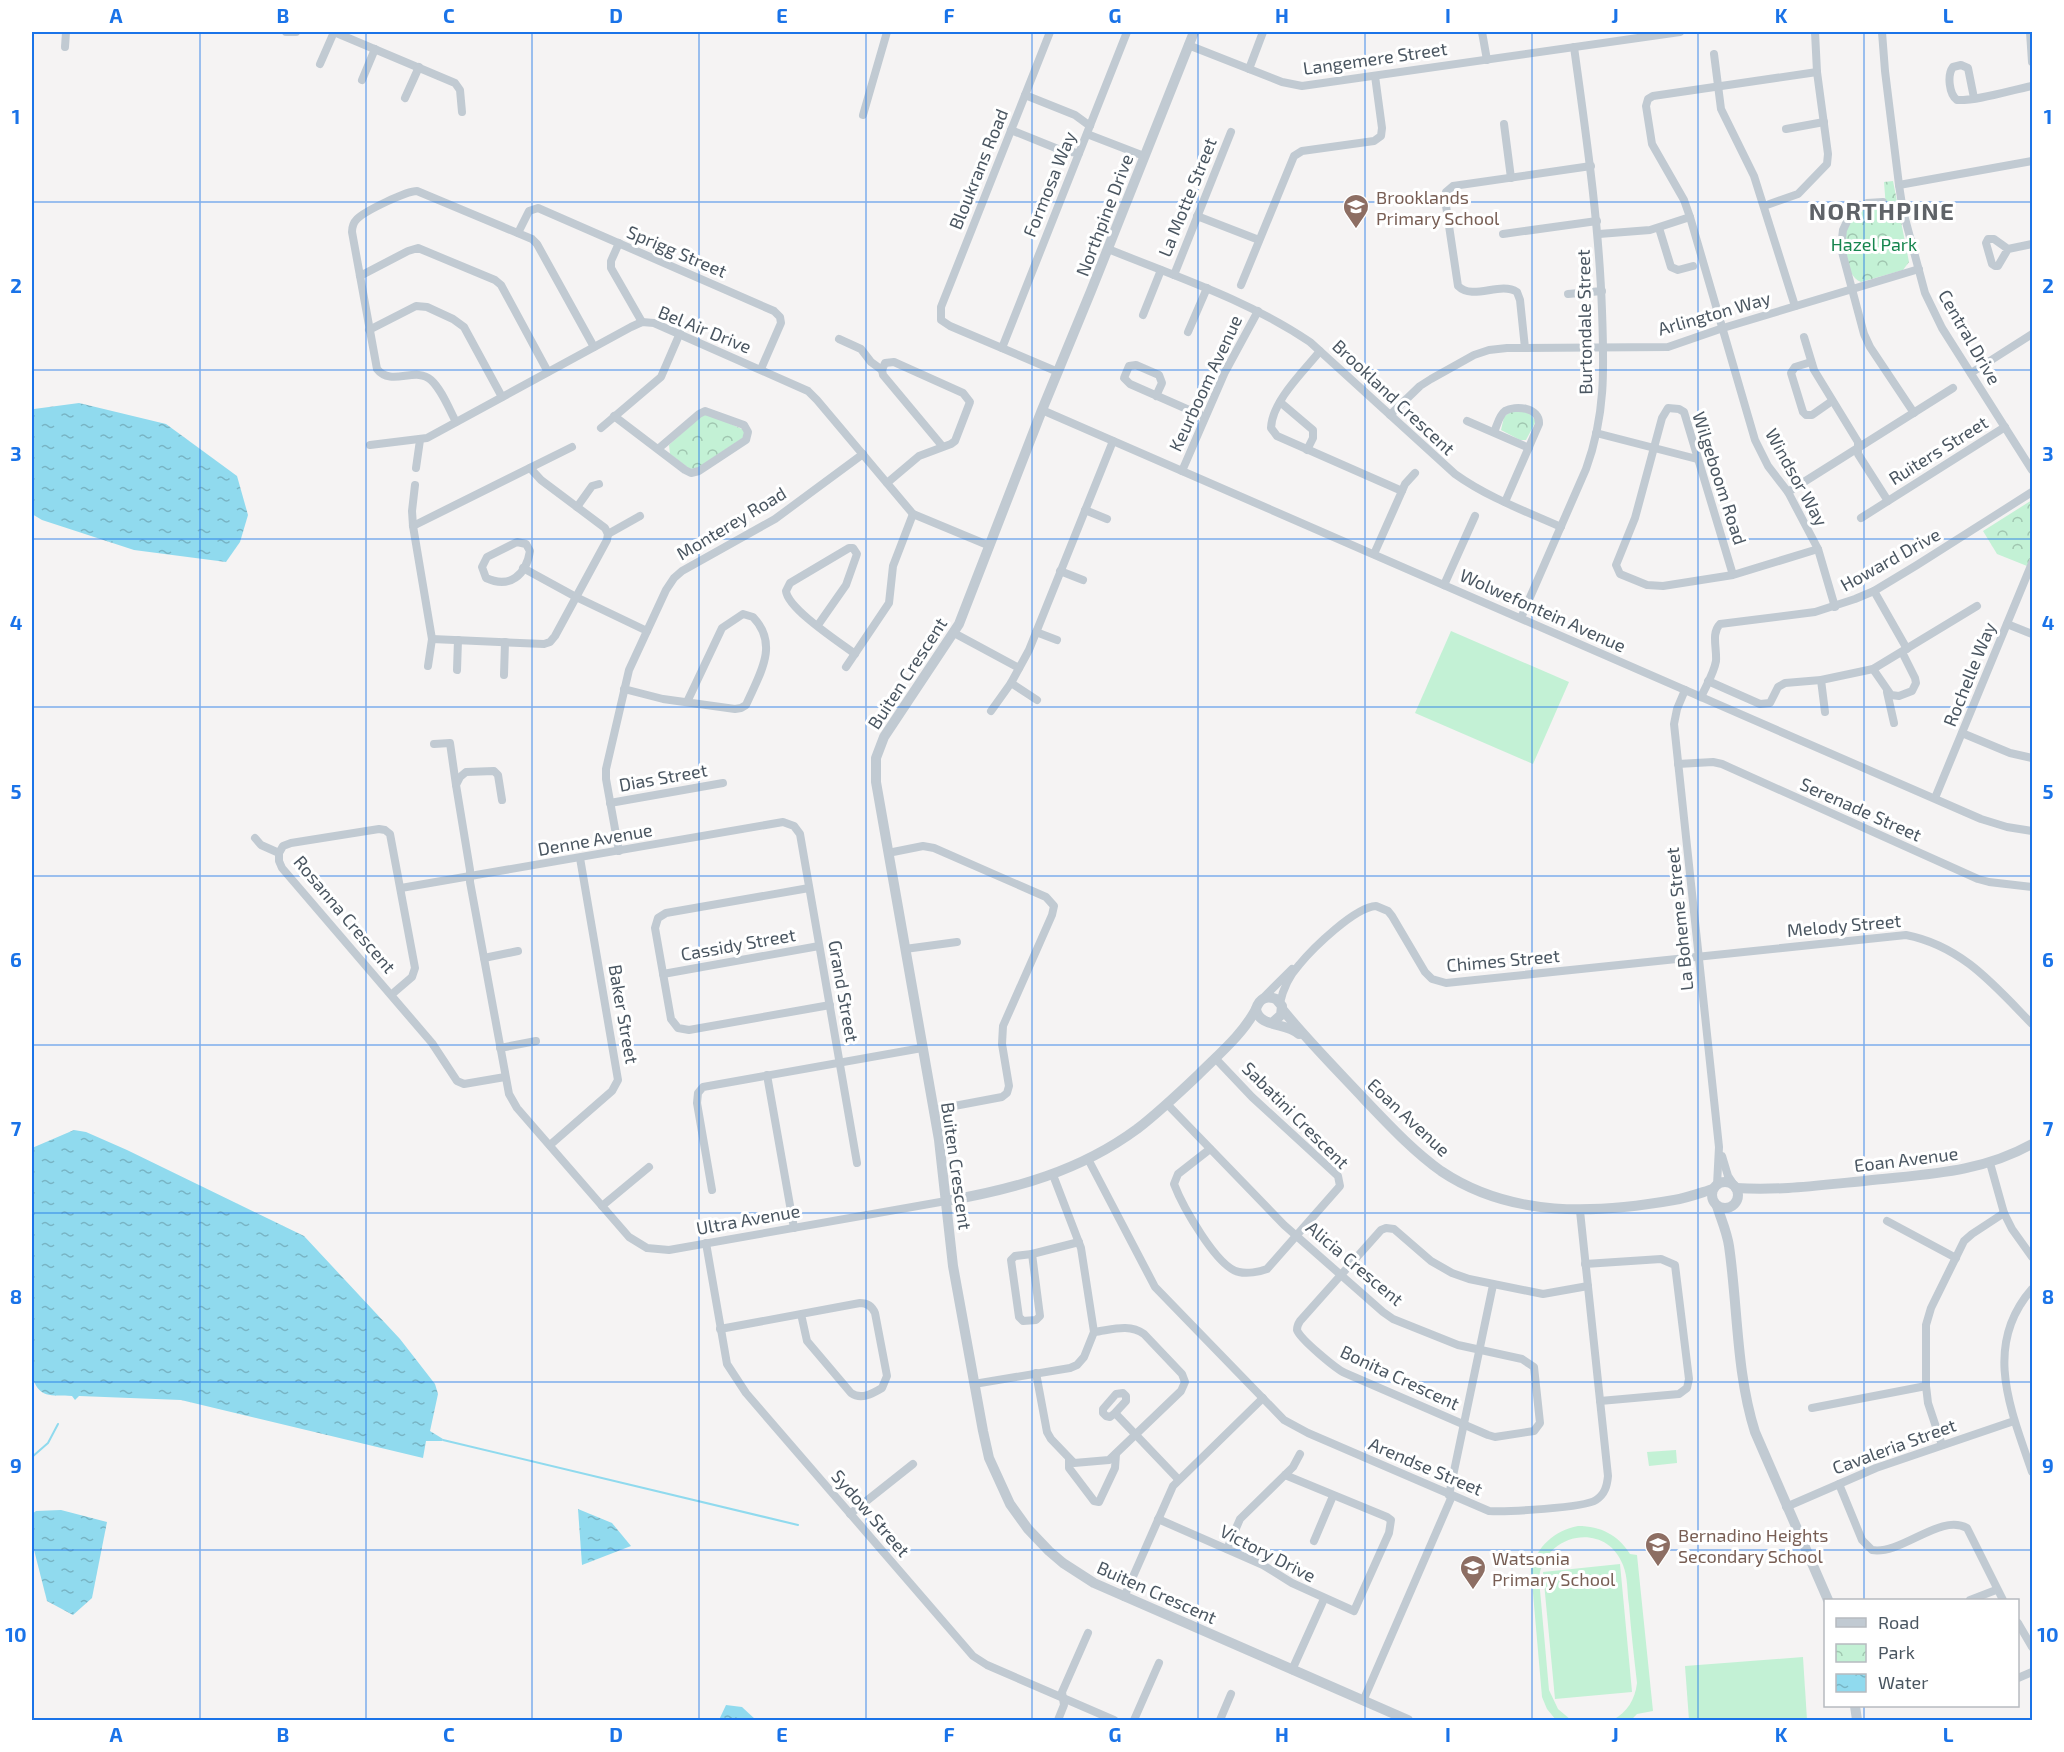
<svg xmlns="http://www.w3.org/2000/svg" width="2064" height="1752" viewBox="0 0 2064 1752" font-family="'Exo 2',sans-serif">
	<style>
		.park { fill: url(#park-crowns) }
		.garden { fill: #c3f1d5 }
		.water { fill: url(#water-ripples) }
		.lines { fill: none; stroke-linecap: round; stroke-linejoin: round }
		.stream { stroke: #90daee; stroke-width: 2 }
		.minor { stroke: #c1cad2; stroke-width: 8 }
		.tertiary { stroke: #c1cad2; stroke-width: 10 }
		.grid { fill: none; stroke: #1a73e8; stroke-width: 1.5; stroke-opacity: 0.55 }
		.labels { text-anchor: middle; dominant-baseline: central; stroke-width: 6; stroke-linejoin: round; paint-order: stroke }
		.street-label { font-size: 18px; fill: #4a5661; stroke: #fff }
		.education-label { font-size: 18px; fill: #785e54; stroke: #fff; text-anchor: start }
		.park-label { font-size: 18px; fill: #17864f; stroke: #fff }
		.district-label { font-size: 24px; font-weight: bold; letter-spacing: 1.5px; fill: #5f6368; stroke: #fff }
		.neatline { fill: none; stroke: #1a73e8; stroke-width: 2 }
		.grid-label { font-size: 20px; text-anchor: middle; font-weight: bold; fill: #1a73e8 }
	</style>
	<defs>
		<pattern id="park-crowns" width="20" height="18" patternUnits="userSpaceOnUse" patternTransform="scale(1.5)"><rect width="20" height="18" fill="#c3f1d5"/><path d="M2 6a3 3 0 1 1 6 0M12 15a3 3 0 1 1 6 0" fill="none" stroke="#a0c6b0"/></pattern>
		<pattern id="water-ripples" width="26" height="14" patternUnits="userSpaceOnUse" patternTransform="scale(1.5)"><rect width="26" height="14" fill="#90daee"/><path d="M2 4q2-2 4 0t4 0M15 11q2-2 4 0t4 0" fill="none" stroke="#78b4c4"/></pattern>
	</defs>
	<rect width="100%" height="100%" fill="#f5f3f3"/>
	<g class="park">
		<path d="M1893,181l16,81 -6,8 -42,12c-18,-6 -21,-51 -9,-65 4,-4 11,-7 16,-11l8,3 10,-1 -2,-26z"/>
		<path d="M1510,412h18l8,9 -10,19h-6l-19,-10 3,-13z"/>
		<path d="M708,414l34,15 3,4 -1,4 -48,32h-6l-20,-15 -1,-9 33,-30z"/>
		<path d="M2032,500v54l-5,12 -30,-12 -14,-23z"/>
	</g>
	<g class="garden">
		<path d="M1451,631l118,51 -36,82 -118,-51z"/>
		<path d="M1676,1450l1,13 -28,3 -2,-14z"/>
		<path d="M1578,1526c23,0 40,9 52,28l7,1 16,156 -16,3 -6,6h-18c14,-8 22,-20 24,-37 -3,-26 -6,-52 -8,-78 -2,-13 -1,-28 -6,-40 -17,-45 -80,-32 -84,14l10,111 9,19 13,11h-15l-9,-11 -5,-12 -11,-127c6,-24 23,-39 47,-44z"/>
		<path d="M1620,1564l12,128 -77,7 -12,-127z"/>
		<path d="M1803,1657l4,63h-118l-4,-54z"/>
	</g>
	<g class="water">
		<path d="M79,403l87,21 71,52 11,39 -8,27 -14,20 -92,-12 -92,-30 -10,-6v-103l2,-2z"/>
		<path d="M74,1130l12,2 41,18 177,86 96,103 35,45 3,10 -8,37 13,8 -1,2h-16l-3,17 -242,-58 -102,-4 -4,4 -3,-4c-21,-1 -34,3 -40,-21v-227z"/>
		<path d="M578,1509l34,14 19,23 -49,19z"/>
		<path d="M61,1510l46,12 -15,76 -19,17 -26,-14 -15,-59v-28l4,-3z"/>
		<path d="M726,1705l16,2 14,13h-37z"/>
	</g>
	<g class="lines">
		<g class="stream">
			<path d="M443,1440l355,85"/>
			<path d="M32,1457l16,-14 10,-19"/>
		</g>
		<g class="minor">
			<path d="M286,32h10"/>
			<path d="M334,32l121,51 5,7 2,22"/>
			<path d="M1050,32l-109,275v13l9,6 108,46"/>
			<path d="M1482,32l5,28"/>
			<path d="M1882,32l3,39 14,114 4,26 22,82 17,35 90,142"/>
			<path d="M2030,32l2,30"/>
			<path d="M1188,45l94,37 20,4 378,-54"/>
			<path d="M65,47l1,-15"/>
			<path d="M1714,54l7,55 33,67 41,130"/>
			<path d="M320,64l14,-32"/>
			<path d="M1249,69l14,-37"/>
			<path d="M1817,72l-164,24 -5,3 -2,7 6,38 32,56 6,17 65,223 13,26 20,26 30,57 17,58"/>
			<path d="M362,80l13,-31"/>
			<path d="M1025,95l50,20 15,11"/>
			<path d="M405,98l14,-31"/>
			<path d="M1974,98l-6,-30 -7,-3 -8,2c-6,8 -4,27 4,33 21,1 54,-10 75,-14"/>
			<path d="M863,115l24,-83"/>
			<path d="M1504,124l7,54"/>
			<path d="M1786,129l38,-7"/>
			<path d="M1011,130l52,21 16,2"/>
			<path d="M1087,134l57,22"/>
			<path d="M1899,185l133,-24"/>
			<path d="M1883,202l-16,1 -17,12 -7,15 -2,18 23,86 6,13 44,66"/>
			<path d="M1764,206l34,-12 29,-30 1,-10 -11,-82 -2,-40"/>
			<path d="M1197,216l62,24"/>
			<path d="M1659,228l12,39 7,3 15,-4"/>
			<path d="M518,233l11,-22 9,-3 236,103 6,6 1,6 -20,46"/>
			<path d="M1503,234l94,-13"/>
			<path d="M1599,234l51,-4 40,-13"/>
			<path d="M619,243l-8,18v7l31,54"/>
			<path d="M1108,249c69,28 140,51 202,93l145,132c32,23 70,37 106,53"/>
			<path d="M2008,249l-14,-10h-6l-2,4 6,21 3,2h3l10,-17 24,-5"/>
			<path d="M1174,275l57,-143"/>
			<path d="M360,276l48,-25 10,-3 77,32 6,5 47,87"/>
			<path d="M1241,285l53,-129 8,-5 72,-10 7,-5 1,-8 -7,-52"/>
			<path d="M1568,294l34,-3"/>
			<path d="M1143,315l18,-45"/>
			<path d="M369,330l47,-24 11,1 26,12 11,8 38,70"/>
			<path d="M1188,332l19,-44"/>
			<path d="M1804,337l10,33 44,72v12l30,47"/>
			<path d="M839,339l22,10 10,13 11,8"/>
			<path d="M1002,348l125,-316"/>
			<path d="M1525,348l-5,-48 -3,-8c-17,-11 -44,9 -59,-6l-13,-87 1,-7 7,-6 138,-20"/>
			<path d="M1320,351c-16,20 -48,50 -49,77l6,8 125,55 -28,63"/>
			<path d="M1811,362l-16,5 -4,6 12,39 3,3h6l20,-14"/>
			<path d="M1971,373l61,-39"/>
			<path d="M1156,396l6,-13 -3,-8 -23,-10 -7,1 -5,12 6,6 75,33"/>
			<path d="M1280,402l33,28v8l-6,12"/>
			<path d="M1042,410l939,409 26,8 25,4"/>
			<path d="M1390,415l30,-29 11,-7 43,-24 15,-5 18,-2 161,-1 55,-19 196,-59"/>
			<path d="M614,416l71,54 6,3 8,-2 47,-31 2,-8 -4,-7 -39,-14 -6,3 -41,35"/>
			<path d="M1467,421l62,27"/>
			<path d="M456,422c-7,-13 -14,-32 -25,-42 -15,-14 -40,7 -54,-11l-25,-137c0,-5 1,-9 5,-13 8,-8 49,-28 60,-28l115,48 5,5 57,103"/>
			<path d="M601,428l60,-51 19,-44"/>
			<path d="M1494,432c3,-6 5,-17 11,-21 10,-6 35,-4 34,13l-34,78"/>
			<path d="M1596,433l101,26"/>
			<path d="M370,445l57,-7 204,-111 11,-5 12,1 154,68 9,9 96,114 77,32"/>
			<path d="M416,468l4,-28"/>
			<path d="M1182,471l43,-99 33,-61"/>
			<path d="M887,483l32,-27 32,-12 4,-3 15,-39 -7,-9 -69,-31 -9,1 -3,7 1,5 60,72"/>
			<path d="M415,485l-3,26 1,15 19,113 -4,27"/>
			<path d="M1402,491l3,-7 10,-11"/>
			<path d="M1788,492l165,-104"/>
			<path d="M577,507l15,-21 7,-2"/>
			<path d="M1085,510l22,9"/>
			<path d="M1861,518l144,-91"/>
			<path d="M413,526l159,-79"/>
			<path d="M608,534l32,-18"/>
			<path d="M517,542l9,2 4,7c-4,24 -20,38 -44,27l-4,-11 5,-10z"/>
			<path d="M523,568l53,29 71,34"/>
			<path d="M1060,571l23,9"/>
			<path d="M1733,575l-49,-163 -5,-3 -11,-1 -6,10 -27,100 -19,47 4,9 27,11 16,1 70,-11 85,-26"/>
			<path d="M1444,585l31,-69"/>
			<path d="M1874,591l33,58"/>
			<path d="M1521,618l65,-149c20,-55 18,-102 16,-158 -3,-89 -16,-176 -28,-264"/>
			<path d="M2007,624l25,10"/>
			<path d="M818,625l28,-40 11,-31 -4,-6h-4l-59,35 -4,8c2,18 53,51 69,63"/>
			<path d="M1036,632l21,8"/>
			<path d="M954,633l65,35"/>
			<path d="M432,639l112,5 6,-2 5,-6 52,-96 1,-6 -3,-6 -64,-48 -11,-12"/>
			<path d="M846,667l43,-64 4,-37 20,-52"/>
			<path d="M1873,669l18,26 8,1 13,-5 4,-8 -1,-5 -13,-26"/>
			<path d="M457,670l1,-30"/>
			<path d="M504,675l1,-33"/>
			<path d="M1821,680l4,32"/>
			<path d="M1708,681l52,23 10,-1 8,-16 7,-4 36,-3 52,-11 104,-63"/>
			<path d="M1011,683l26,17"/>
			<path d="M624,689l39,10 72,10 6,-1 5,-3c13,-30 34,-60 7,-88l-10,-3 -21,14 -35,74"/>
			<path d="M1685,690l-8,19 -3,15 45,423 -2,38"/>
			<path d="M1887,692l7,31"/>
			<path d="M1701,697c5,-11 13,-24 15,-36 1,-13 -5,-28 4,-37l95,-12 40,-13 19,-8 43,-26 115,-73"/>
			<path d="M991,711l20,-28 18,-33 84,-209"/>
			<path d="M1962,733l48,20 22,5"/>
			<path d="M434,744l16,-1 6,42"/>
			<path d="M1678,764l35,-2 9,2 256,115 11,3 43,5"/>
			<path d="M1935,798l97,-235"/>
			<path d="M502,800l-4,-25 -4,-4 -28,1 -6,5 -4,8 14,85v12l39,212 8,14 112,129 18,11 22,2 277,-49"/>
			<path d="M610,803l113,-20"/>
			<path d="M255,838l6,7 18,8"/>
			<path d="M619,851l-13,-72v-10l23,-99 37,-80 8,-12 8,-7 93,-52 88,-65"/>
			<path d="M888,853l35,-7 11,2 112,49 8,9 -2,9 -49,111 -1,18 7,42 -2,7 -5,4 -69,13"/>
			<path d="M401,888l382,-66 11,4 6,8 57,329"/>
			<path d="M809,888l-143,25 -8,5 -3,10 16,91 7,9 11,2 141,-25"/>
			<path d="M905,949l52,-7"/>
			<path d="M484,958l34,-7"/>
			<path d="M663,974l156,-28"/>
			<path d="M391,995l21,-18 3,-9 -25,-134 -5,-4 -6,-1 -88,14 -8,3 -4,7v8l3,7 150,175 25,38 7,3 41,-7"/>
			<path d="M1261,1000l31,-31"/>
			<path d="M1280,1003c3,-14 9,-27 19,-38 14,-17 56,-58 77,-59l12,5 4,5 33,56 7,7 14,4 460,-48c56,11 88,50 126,89"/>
			<path d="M500,1048l36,-7"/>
			<path d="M767,1075l27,153"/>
			<path d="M1167,1104l117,121 99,87 10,7 65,26 64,14 12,8 6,56 -6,8 -39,6 -7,-2 -143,-62c-9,-4 -45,-34 -48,-43 0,-3 1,-6 3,-9l81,-91 5,-2 8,1 37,32 21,12 17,6 74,15 45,-8"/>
			<path d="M550,1145l62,-54 6,-11 -38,-222"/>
			<path d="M1210,1149l-32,25 -4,10c8,21 43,84 65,88 8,2 20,0 28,-3l73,-83 -2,-10 -86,-79 -37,-39"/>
			<path d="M1722,1156l6,20 6,9"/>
			<path d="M1088,1159l67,128 129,133 24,13 181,78c17,1 95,-3 107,-11 9,-6 11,-14 12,-24l-28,-265"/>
			<path d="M1990,1163l14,50 8,16 20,28"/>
			<path d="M712,1190l-15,-87 1,-10 5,-6 219,-39"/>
			<path d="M602,1206l47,-39"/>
			<path d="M1887,1221l69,37"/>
			<path d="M706,1243l21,121 19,29 227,263 14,9 127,55"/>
			<path d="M1032,1254l8,62 -4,4 -13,1 -4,-4 -8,-57 4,-4z"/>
			<path d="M1032,1254l47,-12"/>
			<path d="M1585,1264l76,-5 14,6 14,114 -2,9 -8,6 -79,7"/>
			<path d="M2032,1289c-50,57 -21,121 0,183"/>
			<path d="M720,1329l140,-26c7,0 12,3 15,10l12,63 -5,12c-10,6 -21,12 -31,5l-44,-52 -6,-27"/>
			<path d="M1036,1373l11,59 4,7 23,24 35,-3 72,-69 4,-9 -3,-8 -38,-40c-15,-11 -33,-4 -50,-2"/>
			<path d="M974,1384l96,-16 7,-3 7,-8 10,-25 -13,-84 -28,-73"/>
			<path d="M1812,1408l114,-22"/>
			<path d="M1115,1413l-5,4 -4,-1 -3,-3v-4l13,-15 7,-1 3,3v5l-11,12 63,66"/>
			<path d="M1942,1445l-14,-42 -2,-17v-61l5,-17 33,-67 8,-7 32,-21"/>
			<path d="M1069,1460v8l25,33 5,1 16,-34 1,-14"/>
			<path d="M1839,1484l23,56 10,10c30,5 68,-37 95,-22l36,72"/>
			<path d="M1449,1495l44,-210"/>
			<path d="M1786,1507l90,-39 138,-47"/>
			<path d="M850,1514l63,-50"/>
			<path d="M1158,1519l105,46 29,18 62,28 35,-78 2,-13 -4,-3 -102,-42"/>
			<path d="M1314,1541l19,-45"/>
			<path d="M1227,1549l13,-30 53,-52 7,-13"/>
			<path d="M1124,1597l49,-111 90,-88"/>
			<path d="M1970,1600l26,-10"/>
			<path d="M2018,1623l14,24"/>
			<path d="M1292,1670l32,-71"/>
			<path d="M2018,1678l14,-6"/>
			<path d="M1363,1701l89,-205"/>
			<path d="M1058,1720l6,-15 -2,-13 26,-59"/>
			<path d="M1134,1720l25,-57"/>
			<path d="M1220,1720l11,-26"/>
		</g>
		<g class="tertiary">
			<path d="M1194,32l-103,259 -49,119 -83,214 -75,113 -8,21v24l63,358 14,126 30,165 6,27 21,46 18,25 21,22 14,12 31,20 314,137"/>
			<path d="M1282,1009c26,32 55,61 83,91 24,25 48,51 76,71 70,47 154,43 233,29 13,-2 26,-7 39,-11"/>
			<path d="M1272,1023l9,-8 1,-9 -6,-7c-10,-4 -17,0 -20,10 3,19 30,13 43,25"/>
			<circle cx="1725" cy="1195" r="13"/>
			<path d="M1736,1188c43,3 85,-3 128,-7 60,-7 114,-7 168,-37"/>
			<path d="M946,1201c69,-12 134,-30 191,-72 22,-17 42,-36 62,-55 20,-20 44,-40 57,-65"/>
			<path d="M1717,1206c4,13 10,26 12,40 9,62 7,126 26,186l73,168"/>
			<path d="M1855,1706l2,14"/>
		</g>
	</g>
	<path class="grid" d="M200,32v1688M366,32v1688M532,32v1688M699,32v1688M866,32v1688M1032,32v1688M1198,32v1688M1365,32v1688M1532,32v1688M1698,32v1688M1864,32v1568M32,202h2000M32,370h2000M32,539h2000M32,707h2000M32,876h2000M32,1045h2000M32,1213h2000M32,1382h2000M32,1550h2000M1864,1706v14"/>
	<defs>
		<symbol id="school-pin" viewBox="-11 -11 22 30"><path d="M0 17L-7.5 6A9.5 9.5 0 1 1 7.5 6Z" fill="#8d6e63" stroke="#fff"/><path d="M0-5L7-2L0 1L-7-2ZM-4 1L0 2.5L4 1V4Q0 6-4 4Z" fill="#fff"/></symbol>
	</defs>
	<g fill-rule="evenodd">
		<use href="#school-pin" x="1341" y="192" width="30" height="40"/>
		<use href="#school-pin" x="1643" y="1530" width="30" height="40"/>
		<use href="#school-pin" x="1458" y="1553" width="30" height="40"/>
	</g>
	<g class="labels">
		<g class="street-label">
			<text transform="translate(1375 58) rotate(-8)">Langemere Street</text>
			<text transform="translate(978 169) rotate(-68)">Bloukrans Road</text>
			<text transform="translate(1049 184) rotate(-68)">Formosa Way</text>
			<text transform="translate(1187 197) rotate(-68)">La Motte Street</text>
			<text transform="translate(1104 215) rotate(-69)">Northpine Drive</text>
			<text transform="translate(677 251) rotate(23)">Sprigg Street</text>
			<text transform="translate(1714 313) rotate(-16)">Arlington Way</text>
			<text transform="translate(1584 322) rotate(-91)">Burtondale Street</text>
			<text transform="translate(705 329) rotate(22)">Bel Air Drive</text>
			<text transform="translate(1970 337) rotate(60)">Central Drive</text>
			<text transform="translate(1205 383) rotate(-65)">Keurboom Avenue</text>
			<text transform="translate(1394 397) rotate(43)">Brookland Crescent</text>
			<text transform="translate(1938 450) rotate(-32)">Ruiters Street</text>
			<text transform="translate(1797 477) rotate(61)">Windsor Way</text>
			<text transform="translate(1720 478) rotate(72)">Wilgeboom Road</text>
			<text transform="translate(731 523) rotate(-31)">Monterey Road</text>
			<text transform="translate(1890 559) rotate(-29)">Howard Drive</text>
			<text transform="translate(1543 610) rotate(24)">Wolwefontein Avenue</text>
			<text transform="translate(907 673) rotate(-57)">Buiten Crescent</text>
			<text transform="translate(1969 674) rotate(-68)">Rochelle Way</text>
			<text transform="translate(663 777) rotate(-10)">Dias Street</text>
			<text transform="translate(1861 809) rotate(24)">Serenade Street</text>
			<text transform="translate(595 839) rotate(-10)">Denne Avenue</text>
			<text transform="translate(345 914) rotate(50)">Rosanna Crescent</text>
			<text transform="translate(1679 919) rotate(-96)">La Boheme Street</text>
			<text transform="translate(1844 925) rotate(-5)">Melody Street</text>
			<text transform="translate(738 944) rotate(-10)">Cassidy Street</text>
			<text transform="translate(1503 960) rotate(-5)">Chimes Street</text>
			<text transform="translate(844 991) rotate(80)">Grand Street</text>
			<text transform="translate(624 1014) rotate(80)">Baker Street</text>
			<text transform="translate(1296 1115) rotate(45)">Sabatini Crescent</text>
			<text transform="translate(1409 1117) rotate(43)">Eoan Avenue</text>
			<text transform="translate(1906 1159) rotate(-7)">Eoan Avenue</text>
			<text transform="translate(957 1166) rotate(82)">Buiten Crescent</text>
			<text transform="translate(748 1219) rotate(-10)">Ultra Avenue</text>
			<text transform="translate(1355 1263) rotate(40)">Alicia Crescent</text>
			<text transform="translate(1400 1377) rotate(25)">Bonita Crescent</text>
			<text transform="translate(1894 1446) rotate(-20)">Cavaleria Street</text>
			<text transform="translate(1426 1466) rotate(23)">Arendse Street</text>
			<text transform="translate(871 1513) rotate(49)">Sydow Street</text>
			<text transform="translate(1268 1553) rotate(27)">Victory Drive</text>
			<text transform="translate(1157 1592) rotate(24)">Buiten Crescent</text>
		</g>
		<g class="education-label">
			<text x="1376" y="197">Brooklands<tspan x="1376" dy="21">Primary School</tspan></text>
			<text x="1678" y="1535">Bernadino Heights<tspan x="1678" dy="21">Secondary School</tspan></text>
			<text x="1492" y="1558">Watsonia<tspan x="1492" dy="21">Primary School</tspan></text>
		</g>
		<g class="park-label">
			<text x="1874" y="244">Hazel Park</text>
		</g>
		<g class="district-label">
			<text x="1882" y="210">NORTHPINE</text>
		</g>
	</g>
	<rect width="2064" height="1752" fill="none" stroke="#ffffff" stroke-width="66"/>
	<rect x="1824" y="1599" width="195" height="108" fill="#ffffff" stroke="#b7bbc0" stroke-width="1.5"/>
	<rect x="1836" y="1618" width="30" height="9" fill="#c1cad2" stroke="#b7bbc0" stroke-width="1.5"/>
	<text x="1878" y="1629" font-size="18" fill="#4a5661">Road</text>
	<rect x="1836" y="1644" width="30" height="18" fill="url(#park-crowns)" stroke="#b7bbc0" stroke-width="1.5"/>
	<text x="1878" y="1659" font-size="18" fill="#4a5661">Park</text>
	<rect x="1836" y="1674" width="30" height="18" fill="url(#water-ripples)" stroke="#b7bbc0" stroke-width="1.5"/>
	<text x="1878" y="1689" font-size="18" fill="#4a5661">Water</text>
	<rect x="33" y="33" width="1998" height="1686" class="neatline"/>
	<g class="grid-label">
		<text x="116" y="23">A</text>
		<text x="283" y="23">B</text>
		<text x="449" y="23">C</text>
		<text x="616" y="23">D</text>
		<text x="782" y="23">E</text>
		<text x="949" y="23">F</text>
		<text x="1115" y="23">G</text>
		<text x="1282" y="23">H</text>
		<text x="1448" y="23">I</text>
		<text x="1615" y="23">J</text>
		<text x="1781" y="23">K</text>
		<text x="1948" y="23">L</text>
		<text x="16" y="124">1</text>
		<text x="2048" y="124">1</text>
		<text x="16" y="293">2</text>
		<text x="2048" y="293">2</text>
		<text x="16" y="461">3</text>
		<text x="2048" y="461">3</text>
		<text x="16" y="630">4</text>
		<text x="2048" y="630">4</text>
		<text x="16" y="799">5</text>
		<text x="2048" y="799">5</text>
		<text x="16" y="967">6</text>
		<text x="2048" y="967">6</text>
		<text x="16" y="1136">7</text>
		<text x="2048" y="1136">7</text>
		<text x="16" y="1304">8</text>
		<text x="2048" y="1304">8</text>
		<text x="16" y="1473">9</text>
		<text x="2048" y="1473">9</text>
		<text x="16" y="1642">10</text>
		<text x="2048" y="1642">10</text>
		<text x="116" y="1742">A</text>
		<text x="283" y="1742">B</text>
		<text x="449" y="1742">C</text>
		<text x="616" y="1742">D</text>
		<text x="782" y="1742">E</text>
		<text x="949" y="1742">F</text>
		<text x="1115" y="1742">G</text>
		<text x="1282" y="1742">H</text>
		<text x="1448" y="1742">I</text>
		<text x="1615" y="1742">J</text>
		<text x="1781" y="1742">K</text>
		<text x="1948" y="1742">L</text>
	</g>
</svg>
